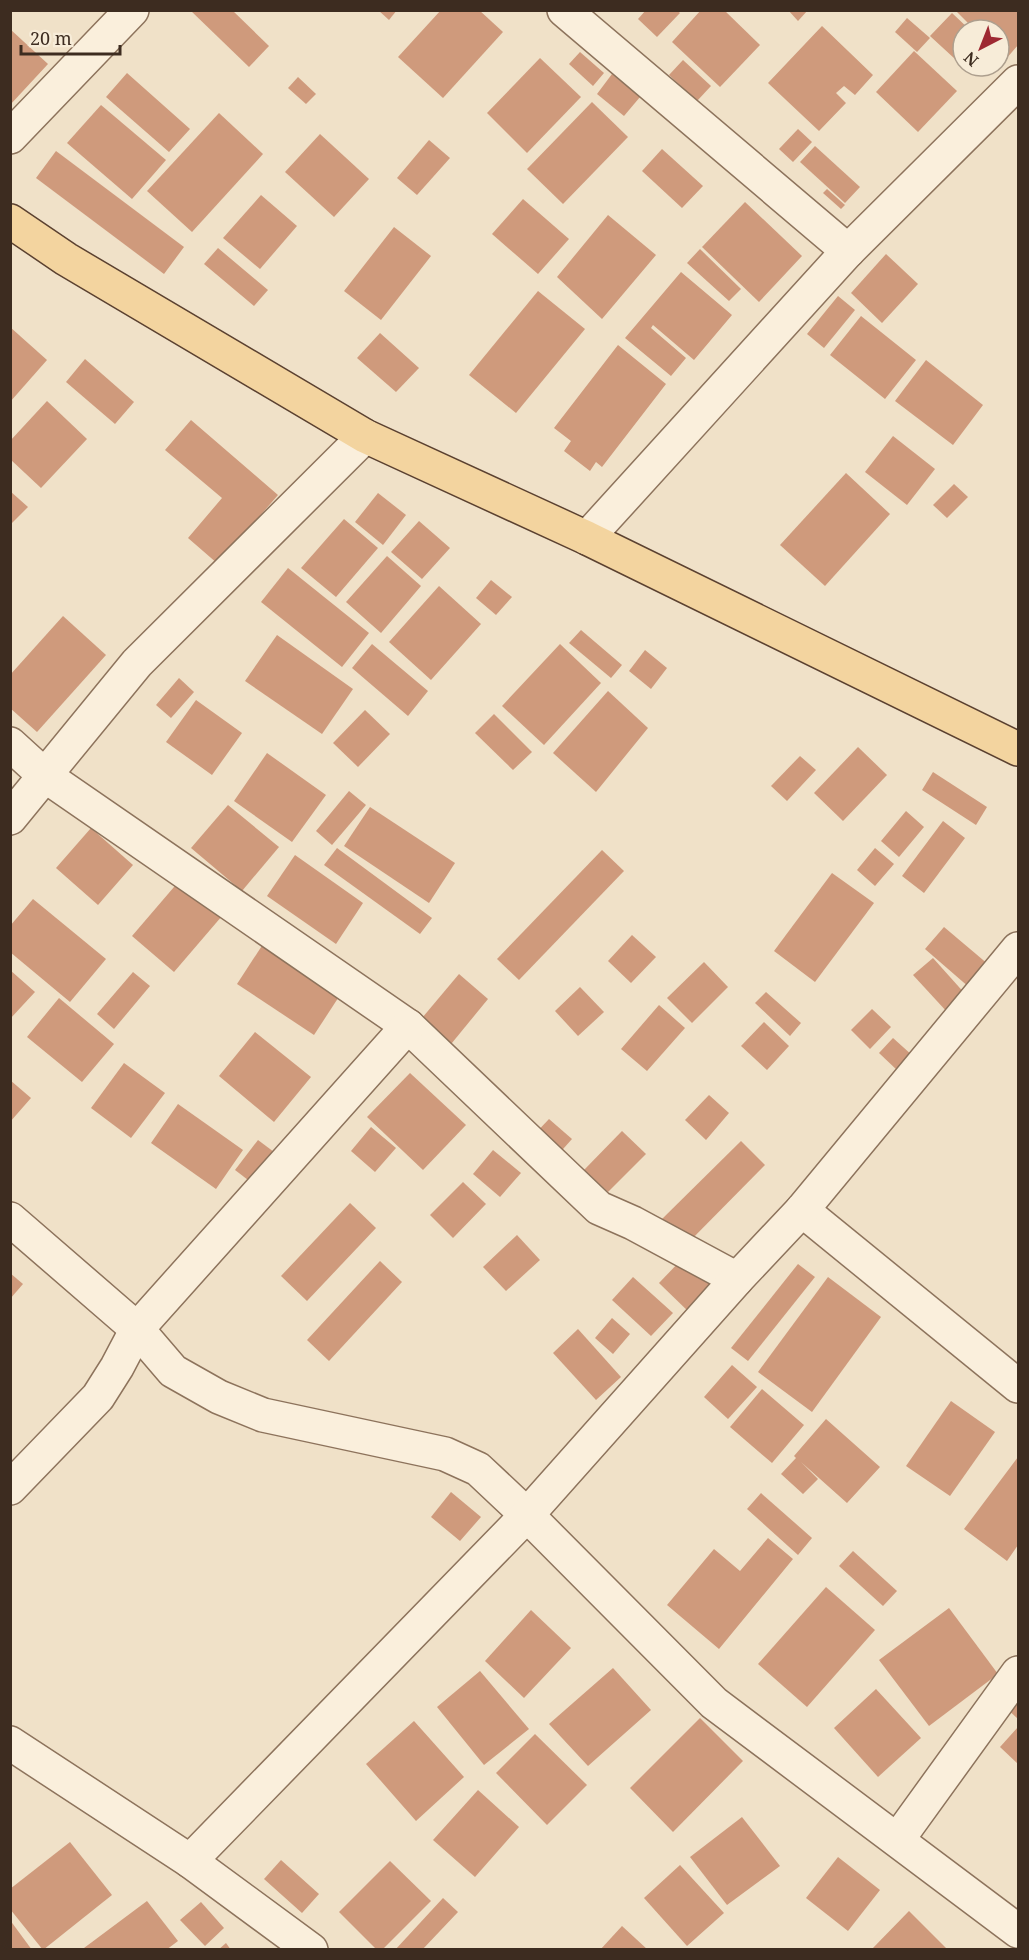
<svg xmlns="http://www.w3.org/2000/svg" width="1029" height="1960" viewBox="0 0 1029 1960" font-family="'Noto Serif',serif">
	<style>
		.building { fill: #cf9a7c }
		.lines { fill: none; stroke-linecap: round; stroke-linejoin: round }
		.minor-casing { stroke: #8d735c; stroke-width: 36 }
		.major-casing { stroke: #5b4130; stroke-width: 36 }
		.minor { stroke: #faefdc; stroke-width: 33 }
		.major { stroke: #f3d49f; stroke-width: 33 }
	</style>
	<rect width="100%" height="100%" fill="#f0e1c8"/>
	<g class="building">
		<path d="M190,10h42l37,36 -20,21z"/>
		<path d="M378,10h19l-8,10z"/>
		<path d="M441,10h38l24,22 -60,66 -45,-41z"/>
		<path d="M646,10h31l3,3 -23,24 -19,-18z"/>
		<path d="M701,10h23l36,35 -40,42 -48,-45z"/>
		<path d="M788,10h20l-10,11z"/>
		<path d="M955,10h63v35l-12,14 -7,-7v-22h-24z"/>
		<path d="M952,13l18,17h-7v36h8l-4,4 -37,-34z"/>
		<path d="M907,18l23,20 -13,14 -22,-20z"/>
		<path d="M822,26l51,49 -18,20 -11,-9 -8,7 10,10 -27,28 -51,-48z"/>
		<path d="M10,29l38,35 -38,41z"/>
		<path d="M914,51l43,40 -39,41 -42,-40z"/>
		<path d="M580,52l24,21 -11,13 -24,-22z"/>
		<path d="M540,58l41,39 -54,56 -40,-40z"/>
		<path d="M683,60l28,26 -14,15 -28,-26z"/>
		<path d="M127,73l63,56 -21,23 -63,-55z"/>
		<path d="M612,74l28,23 -16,19 -27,-22z"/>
		<path d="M298,77l18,17 -10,10 -18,-16z"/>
		<path d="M592,102l36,35 -65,67 -36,-35z"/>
		<path d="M101,105l65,55 -34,39 -65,-56z"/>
		<path d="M219,113l44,41 -71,78 -45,-41z"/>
		<path d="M798,129l14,13 -19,20 -14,-13z"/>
		<path d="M320,134l49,45 -35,38 -49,-45z"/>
		<path d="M429,140l21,18 -33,37 -20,-17z"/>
		<path d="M815,146l45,41 -15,16 -45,-41z"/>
		<path d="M662,149l41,37 -21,22 -40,-37z"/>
		<path d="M56,151l128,96 -20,27 -128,-96z"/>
		<path d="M827,189l18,16 -4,4 -18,-16z"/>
		<path d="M261,195l36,31 -37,43 -37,-31z"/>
		<path d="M523,199l46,40 -31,35 -46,-40z"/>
		<path d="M745,202l57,54 -43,46 -57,-55z"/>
		<path d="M608,215l48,40 -54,64 -45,-42z"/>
		<path d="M394,227l37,29 -50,64 -37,-29z"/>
		<path d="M218,248l50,42 -14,16 -50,-42z"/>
		<path d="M700,249l41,40 -12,12 -42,-38z"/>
		<path d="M886,254l32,30 -36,39 -31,-30z"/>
		<path d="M681,272l51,43 -38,45 -41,-35 -2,3 35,30 -15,18 -46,-38z"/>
		<path d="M538,291l47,38 -69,84 -47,-38z"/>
		<path d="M838,296l17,14 -31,38 -17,-14z"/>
		<path d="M861,316l55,44 -31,39 -55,-44z"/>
		<path d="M10,327l37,33 -37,42z"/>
		<path d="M380,333l39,35 -23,24 -39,-34z"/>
		<path d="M618,345l48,39 -64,83 -6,-5 -6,9 -26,-20 7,-10 -17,-13z"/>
		<path d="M85,359l49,43 -19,22 -49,-42z"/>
		<path d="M926,360l57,45 -30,40 -58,-44z"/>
		<path d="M47,401l40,38 -46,49 -31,-29v-18z"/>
		<path d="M191,420l87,75 -60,69 -30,-26 34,-40 -57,-48z"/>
		<path d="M893,436l42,33 -28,36 -42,-33z"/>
		<path d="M846,473l44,41 -65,72 -45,-41z"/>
		<path d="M954,484l14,13 -21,21 -14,-13z"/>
		<path d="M10,491l18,16 -18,18z"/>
		<path d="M378,493l28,22 -23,30 -28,-23z"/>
		<path d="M344,519l34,29 -42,49 -35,-29z"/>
		<path d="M419,521l31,27 -28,31 -31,-27z"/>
		<path d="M387,556l34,30 -40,47 -35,-31z"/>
		<path d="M288,568l81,65 -27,34 -81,-65z"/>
		<path d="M491,580l21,17 -16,18 -20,-17z"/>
		<path d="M439,586l42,38 -50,56 -42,-38z"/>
		<path d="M63,616l43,39 -69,77 -27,-24v-33z"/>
		<path d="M581,630l41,35 -11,13 -42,-35z"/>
		<path d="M277,635l76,54 -31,45 -77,-53z"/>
		<path d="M372,644l56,47 -20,25 -56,-48z"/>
		<path d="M560,644l41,39 -57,62 -42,-39z"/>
		<path d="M645,650l22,18 -16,21 -22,-18z"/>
		<path d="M179,678l15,14 -23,26 -15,-13z"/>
		<path d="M608,691l40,37 -52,64 -43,-39z"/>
		<path d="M196,700l46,33 -30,42 -46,-33z"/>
		<path d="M365,710l25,24 -32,33 -25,-24z"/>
		<path d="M494,714l38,38 -19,18 -38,-37z"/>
		<path d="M858,747l29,28 -44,46 -29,-28z"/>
		<path d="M267,753l59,42 -34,47 -58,-41z"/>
		<path d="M800,756l16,14 -29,31 -16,-15z"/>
		<path d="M933,772l54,35 -11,18 -54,-35z"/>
		<path d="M349,791l17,14 -34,40 -16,-14z"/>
		<path d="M228,805l51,42 -37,44 -51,-43z"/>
		<path d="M370,807l85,56 -26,40 -85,-57z"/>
		<path d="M906,811l18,16 -25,30 -18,-16z"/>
		<path d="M943,821l22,17 -41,55 -22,-17z"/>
		<path d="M91,828l42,37 -35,40 -42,-37z"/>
		<path d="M337,848l95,70 -12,16 -96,-69z"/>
		<path d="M875,848l19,16 -19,22 -18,-16z"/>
		<path d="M602,850l22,21 -105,109 -22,-21z"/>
		<path d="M295,855l68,48 -27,41 -69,-48z"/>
		<path d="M832,873l42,30 -59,79 -41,-31z"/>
		<path d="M180,880l42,36 -48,56 -42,-36z"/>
		<path d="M33,899l73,60 -36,43 -60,-50v-26z"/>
		<path d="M944,927l45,38 -19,23 -45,-39z"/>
		<path d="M632,935l24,22 -25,26 -23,-22z"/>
		<path d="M267,938l77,51 -30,46 -77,-51z"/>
		<path d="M933,958l34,38 -19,17 -35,-38z"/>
		<path d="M704,962l24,25 -36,36 -25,-25z"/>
		<path d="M10,970l25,22 -25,27z"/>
		<path d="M133,972l17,14 -36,43 -17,-15z"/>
		<path d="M459,974l29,25 -41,50 -30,-25z"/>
		<path d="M580,987l24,25 -26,24 -23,-25z"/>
		<path d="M766,992l35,31 -11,13 -35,-33z"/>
		<path d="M59,998l55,46 -32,38 -55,-45z"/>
		<path d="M659,1005l26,23 -38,43 -26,-22z"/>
		<path d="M872,1009l19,18 -21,22 -19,-19z"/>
		<path d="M764,1022l25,24 -22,24 -26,-24z"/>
		<path d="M255,1032l56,45 -37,45 -55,-46z"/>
		<path d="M893,1038l20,18 -15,15 -19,-18z"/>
		<path d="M124,1063l41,30 -34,45 -40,-30z"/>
		<path d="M410,1073l56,52 -43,45 -56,-53z"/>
		<path d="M10,1080l21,18 -21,24z"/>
		<path d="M709,1095l20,18 -23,27 -21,-20z"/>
		<path d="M178,1104l65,46 -27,39 -65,-46z"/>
		<path d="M549,1119l23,20 -17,19 -23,-21z"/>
		<path d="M371,1127l25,21 -21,24 -24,-21z"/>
		<path d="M622,1131l24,23 -38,38 -24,-22z"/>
		<path d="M258,1140l16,12 -22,31 -17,-13z"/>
		<path d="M741,1141l24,24 -80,81 -25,-25z"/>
		<path d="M493,1150l28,23 -21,24 -27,-23z"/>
		<path d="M463,1182l23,22 -33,34 -23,-23z"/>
		<path d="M350,1203l26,25 -69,73 -26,-25z"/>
		<path d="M517,1235l23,25 -34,31 -23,-24z"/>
		<path d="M683,1258l34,33 -24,25 -34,-33z"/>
		<path d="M380,1261l22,21 -73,79 -22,-21z"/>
		<path d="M798,1264l17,13 -67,84 -17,-13z"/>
		<path d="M10,1273l13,11 -13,15z"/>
		<path d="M633,1277l40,36 -22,23 -39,-36z"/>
		<path d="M828,1277l53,40 -69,95 -54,-40z"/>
		<path d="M612,1318l18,16 -17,20 -18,-16z"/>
		<path d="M578,1329l43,48 -25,23 -43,-47z"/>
		<path d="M732,1365l25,22 -29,32 -24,-22z"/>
		<path d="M762,1389l42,36 -32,38 -42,-36z"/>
		<path d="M951,1401l44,31 -45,64 -44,-30z"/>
		<path d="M826,1419l54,48 -33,36 -46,-41 17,17 -15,15 -22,-20 15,-16 -2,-2z"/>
		<path d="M1018,1457v88l-11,16 -43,-32z"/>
		<path d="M451,1492l30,25 -21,24 -29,-24z"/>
		<path d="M761,1493l51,45 -14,17 -51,-46z"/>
		<path d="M768,1538l25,21 -74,90 -52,-44 47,-56 26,22z"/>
		<path d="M853,1551l44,40 -14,15 -44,-40z"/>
		<path d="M826,1587l49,43 -68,77 -49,-43z"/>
		<path d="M949,1608l49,66 -69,52 -50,-66z"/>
		<path d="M531,1610l40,38 -47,50 -39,-37z"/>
		<path d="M613,1668l38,42 -63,56 -39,-42z"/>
		<path d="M480,1671l49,58 -45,36 -47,-58z"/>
		<path d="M876,1689l45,49 -43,39 -44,-49z"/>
		<path d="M1018,1693v26l-13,-12z"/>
		<path d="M700,1718l43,43 -70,71 -43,-44z"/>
		<path d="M414,1721l50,56 -48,44 -50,-57z"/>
		<path d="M1018,1727v37l-18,-17z"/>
		<path d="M535,1734l52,51 -40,40 -51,-52z"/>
		<path d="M478,1790l41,37 -44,50 -42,-37z"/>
		<path d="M742,1817l38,49 -53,39 -37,-48z"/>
		<path d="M70,1842l42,53 -69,55 -33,-41v-20z"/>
		<path d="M838,1857l42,33 -32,41 -42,-33z"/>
		<path d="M281,1860l38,34 -17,19 -38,-34z"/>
		<path d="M390,1861l41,40 -49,49h-5l-38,-38z"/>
		<path d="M680,1865l44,48 -37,33 -43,-48z"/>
		<path d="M443,1898l15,14 -36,38h-27z"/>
		<path d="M147,1901l31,40 -12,9h-81l-1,-2z"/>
		<path d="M201,1902l23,26 -19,18 -25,-26z"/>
		<path d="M909,1911l39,39h-77z"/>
		<path d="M10,1920l22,30h-22z"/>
		<path d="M622,1926l26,24h-48z"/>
		<path d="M226,1943l5,7h-13z"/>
	</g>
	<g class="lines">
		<defs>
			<g id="minor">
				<path d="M564,10l284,241"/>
				<path d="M10,137l122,-127"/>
				<path d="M587,538l261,-287 170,-169"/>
				<path d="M10,744l34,31 364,251 191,182 34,15 104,56"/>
				<path d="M10,818l127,-155 228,-227"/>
				<path d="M802,1210l216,176"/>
				<path d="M10,1219l127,110 36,42 46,26 44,18 182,39 33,15 49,46 187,188 304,228"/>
				<path d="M10,1488l88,-91 19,-30 20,-38 271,-303"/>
				<path d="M10,1743l180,118 121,89"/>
				<path d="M898,1839l120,-166"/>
				<path d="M190,1861l337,-346 210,-236 65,-69 216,-261"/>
			</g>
			<path id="major" d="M10,221l56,38 299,177 222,102 431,211"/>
		</defs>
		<use href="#minor" class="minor-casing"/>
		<use href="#major" class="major-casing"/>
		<use href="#minor" class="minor"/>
		<use href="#major" class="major"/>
	</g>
	<rect width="1029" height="1960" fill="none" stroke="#3d2c20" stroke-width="24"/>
	<g transform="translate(981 48) rotate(222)"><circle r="28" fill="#f7ecd8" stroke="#ad9f8e" stroke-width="1.5"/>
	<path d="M0-4.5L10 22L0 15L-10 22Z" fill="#9e2932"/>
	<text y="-9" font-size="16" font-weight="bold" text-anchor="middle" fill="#3d2c20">N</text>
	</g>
	<path d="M21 45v9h99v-9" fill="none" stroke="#3d2c20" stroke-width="3"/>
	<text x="30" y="45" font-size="18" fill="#3d2c20" stroke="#f7ecd8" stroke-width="4.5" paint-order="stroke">20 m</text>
</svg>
